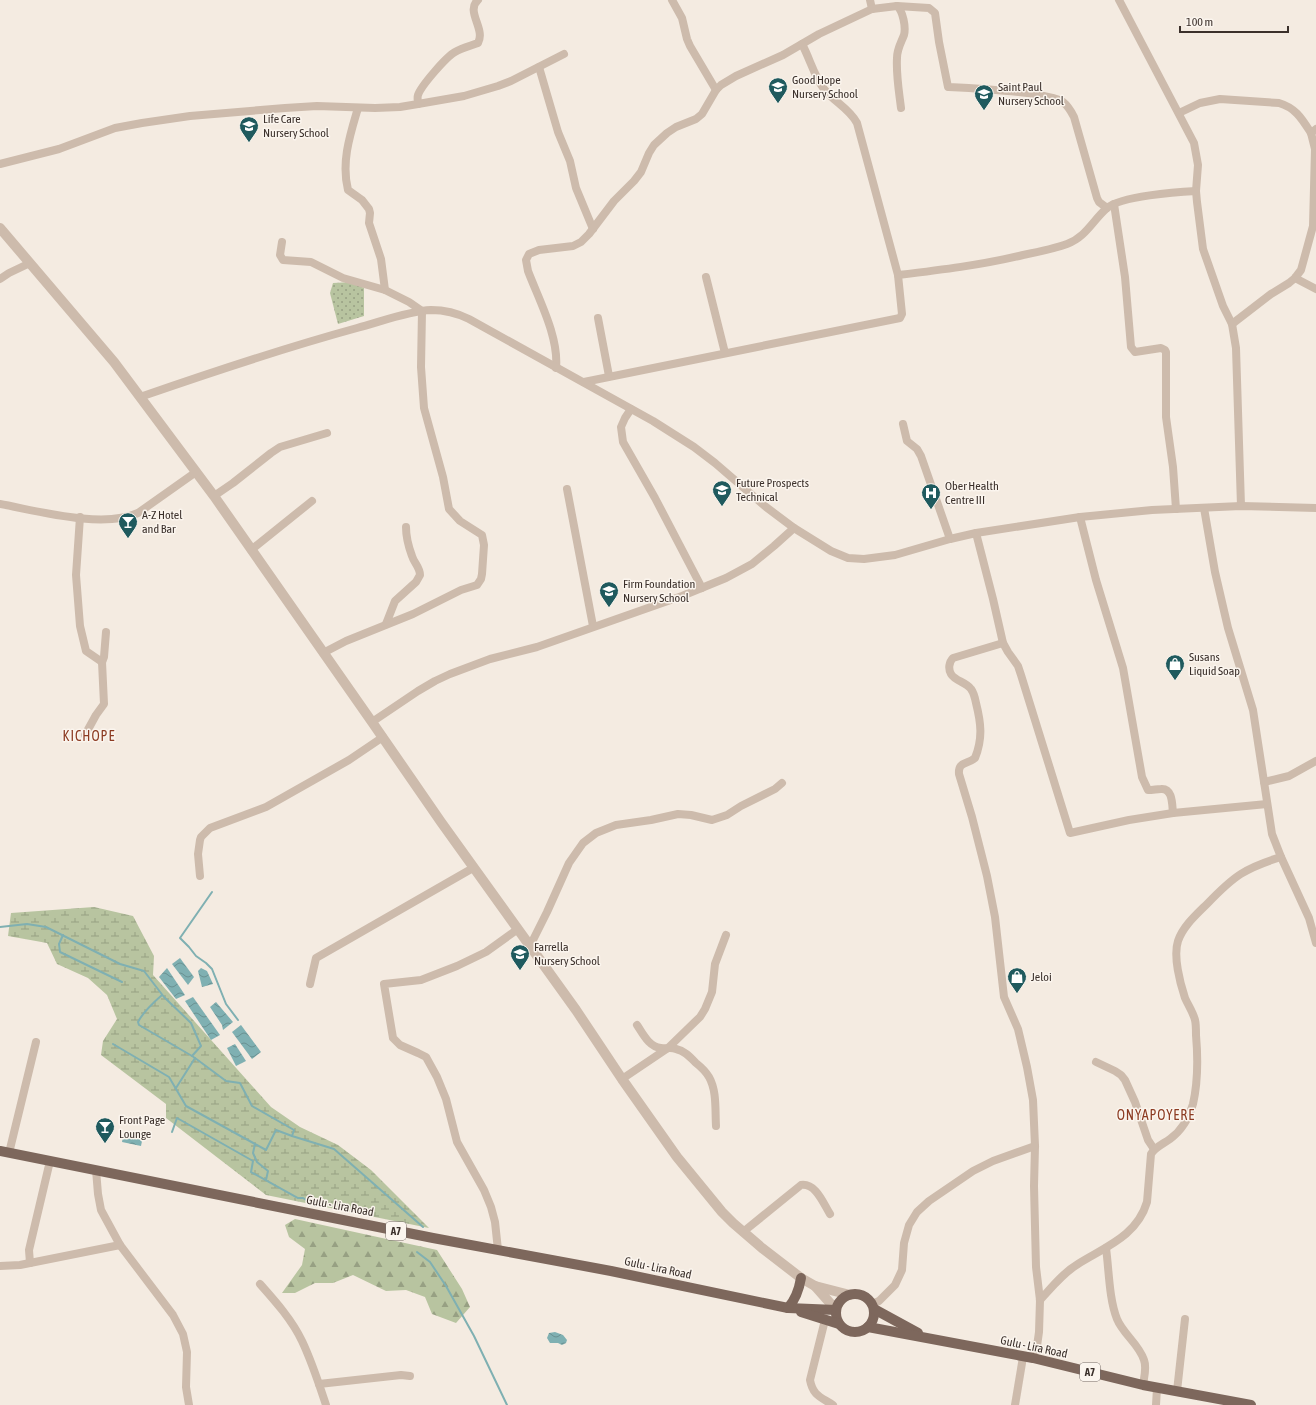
<svg xmlns="http://www.w3.org/2000/svg" width="1316" height="1405" viewBox="0 0 1316 1405" font-family="'Asap Condensed',sans-serif">
	<style>
		.grass { fill: url(#grass-dots) }
		.forest { fill: url(#forest-firs) }
		.wetland { fill: url(#wetland-marsh) }
		.water { fill: url(#water-waves) }
		.lines { fill: none; stroke-linecap: round; stroke-linejoin: round }
		.stream { stroke: #7fb0b2; stroke-width: 2 }
		.minor { stroke: #cdbbac; stroke-width: 8 }
		.tertiary { stroke: #cdbbac; stroke-width: 10 }
		.primary { stroke: #7d675c; stroke-width: 10 }
		.labels { text-anchor: middle; dominant-baseline: central; stroke-width: 3; stroke-linejoin: round; paint-order: stroke }
		.shield { fill: #fbf5ee; stroke: #756b66; stroke-width: 1 }
		.shield-label { font-size: 11px; font-weight: bold; fill: #3b302b }
		.poi-label { font-size: 12px; fill: #3b302b; stroke: #fbf5ee; text-anchor: start }
		.street-label { font-size: 12px; fill: #3b302b; stroke: #fbf5ee }
		.quarter-label { font-size: 14px; letter-spacing: 1px; fill: #8c3b22; stroke: #fbf5ee }
	</style>
	<defs>
		<pattern id="grass-dots" width="8" height="8" patternUnits="userSpaceOnUse"><rect width="8" height="8" fill="#b8c4a0"/><path d="M2 2h.1M6 6h.1" fill="none" stroke="#97a083" stroke-width="1.8" stroke-linecap="round"/></pattern>
		<pattern id="forest-firs" width="22" height="20" patternUnits="userSpaceOnUse"><rect width="22" height="20" fill="#b8c4a0"/><path d="M5 1l3.5 6h-7zM16 11l3.5 6h-7z" fill="#97a083"/></pattern>
		<pattern id="wetland-marsh" width="20" height="14" patternUnits="userSpaceOnUse"><rect width="20" height="14" fill="#b8c4a0"/><path d="M1 5h8M5 5V1M11 12h8M15 12V8" fill="none" stroke="#97a083"/></pattern>
		<pattern id="water-waves" width="16" height="10" patternUnits="userSpaceOnUse"><rect width="16" height="10" fill="#7fb0b2"/><path d="M0 5q4-4 8 0t8 0" fill="none" stroke="#699091"/></pattern>
	</defs>
	<rect width="100%" height="100%" fill="#f4ebe1"/>
	<path class="grass" d="M352,282l12,6v28l-26,8 -8,-31 3,-10z"/>
	<path class="forest" d="M295,1219l142,31 25,39 8,18 -14,16 -24,-9 -7,-17 -19,-7 -20,1 -33,-16 -20,8h-18l-20,10h-13l20,-28 3,-16 -16,-12 -4,-12z"/>
	<path class="wetland" d="M94,907l39,9 21,40 -1,19 118,132 29,20 38,18 33,25 58,58 -163,-33 -100,-77v-14l-65,-49 2,-14 14,-22 -10,-24 -19,-17 -31,-14 -10,-21 -39,-7 3,-23z"/>
	<g class="water">
		<path d="M180,958l14,19 -6,8 -16,-21z"/>
		<path d="M167,968l18,27 -9,4 -17,-22z"/>
		<path d="M201,968l6,3 6,13 -11,3 -4,-16z"/>
		<path d="M193,997l27,38 -9,5 -26,-39z"/>
		<path d="M216,1002l17,20 -10,8 -1,-5 -12,-18z"/>
		<path d="M241,1025l20,27 -9,7 -20,-27z"/>
		<path d="M235,1044l11,17 -10,5 -9,-18z"/>
		<path d="M124,1132l19,4 -2,10 -19,-4z"/>
		<path d="M555,1332l8,3 4,5 -1,3 -4,2 -4,-2h-8l-3,-5 2,-5z"/>
	</g>
	<g class="lines">
		<g class="stream">
			<path d="M212,892l-32,46 9,9 7,9 10,7 6,6 14,35 12,16"/>
			<path d="M0,927l27,-3 19,3 74,37 24,7 20,26 27,26 10,23 -9,10 3,2 31,23 14,2 12,23 42,24 -2,6 42,13 89,78"/>
			<path d="M63,935l-4,9 1,8 62,30"/>
			<path d="M162,995c-8,7 -19,17 -24,27l1,3 53,31"/>
			<path d="M113,1044l56,33 17,29 80,44 10,-20 16,6"/>
			<path d="M176,1088l19,-30"/>
			<path d="M172,1132l5,-14 76,43 -2,11 47,26h5l13,8"/>
			<path d="M255,1144l-2,9 4,9 11,9 -2,9"/>
			<path d="M417,1252l13,10 16,24 28,50 33,69"/>
		</g>
		<g class="minor">
			<path d="M672,0l10,18 5,21 3,7 26,44"/>
			<path d="M870,0l2,9"/>
			<path d="M1119,0l75,143 4,22 -2,26 1,11 6,47 20,57 9,18 4,24 5,158"/>
			<path d="M897,6l32,2 6,5 4,29 9,45c20,1 102,5 115,15 5,4 8,9 11,15l23,81 2,4 8,6"/>
			<path d="M539,67l19,65 12,29 6,27 17,41"/>
			<path d="M418,104l46,-8 34,-10 13,-5 53,-27"/>
			<path d="M1179,113l21,-10 20,-4 59,4c17,5 23,16 32,30l5,-4"/>
			<path d="M0,164l59,-15 56,-21 27,-5 48,-7 95,-8 32,-2 58,2 25,-1 18,-3c0,-3 -1,-6 0,-9 3,-9 28,-38 37,-43 7,-4 15,-6 23,-9 8,-14 -13,-32 0,-43"/>
			<path d="M1114,204l11,73 6,70 4,5 26,-4 4,2 1,2v65l7,50 3,42"/>
			<path d="M282,242l-2,13 3,5 28,2 32,16 42,12"/>
			<path d="M898,275c42,-5 84,-10 125,-20 15,-3 30,-6 44,-11 19,-7 26,-24 40,-36 14,-12 70,-16 89,-17"/>
			<path d="M706,277l19,76"/>
			<path d="M1295,278l21,11"/>
			<path d="M0,279l9,-6 21,-10"/>
			<path d="M598,318l11,58"/>
			<path d="M1232,324l39,-30 18,-11 6,-5 6,-8 12,-44 2,-77 -4,-16"/>
			<path d="M556,368c3,-31 -17,-68 -28,-97l-2,-11 3,-6 10,-4 34,-4 8,-4 8,-8 25,-33 20,-20 7,-9 8,-19 5,-8 13,-12 9,-6 20,-8 6,-5 14,-24 5,-5 15,-9 47,-21 36,-21 53,-25 25,-3c6,5 9,21 7,29 -3,8 -7,14 -7,23 -1,17 2,33 4,50"/>
			<path d="M584,382l316,-64 2,-4 -4,-39 -41,-152c-8,-15 -23,-21 -33,-34 -10,-13 -14,-30 -22,-45"/>
			<path d="M140,397c72,-25 144,-49 217,-69 23,-6 51,-17 74,-18 14,0 26,3 38,9l184,102 41,26 21,16 51,44 28,21 37,23 17,7 16,1 31,-4 55,-16 26,-6 104,-16 72,-7 89,-4 75,2"/>
			<path d="M631,409l-6,9 -4,9 2,15 32,56 47,90"/>
			<path d="M903,424l4,17 10,8 4,7 29,83"/>
			<path d="M567,489l26,137"/>
			<path d="M214,496l19,-13 38,-30 9,-6 47,-14"/>
			<path d="M0,504c38,7 103,25 138,9l58,-41"/>
			<path d="M1204,508l11,64 13,56 25,82 19,124 9,23 28,61 7,25"/>
			<path d="M80,517l-4,58 4,51 6,25 16,11"/>
			<path d="M1080,517l16,63 27,88 19,109 6,13c5,0 9,-1 13,-1 12,-1 11,16 12,24"/>
			<path d="M976,533l17,66 10,44 5,9 10,14 3,9 49,158 59,-13 44,-7 94,-9"/>
			<path d="M251,550l61,-49"/>
			<path d="M386,624l9,-23 21,-19 4,-7c0,-8 -6,-12 -8,-19 -3,-8 -6,-20 -6,-29"/>
			<path d="M1003,643l-50,15c-4,4 -5,11 -2,16 4,7 15,8 20,15 3,4 4,9 5,14 5,20 7,35 -1,55 -8,7 -17,3 -16,16l13,43 15,59 8,41 9,80 14,32 9,38 6,33 2,46 -1,40 2,81 4,33 -1,32 -2,14 -4,12"/>
			<path d="M323,653l23,-12 67,-27 48,-24 16,-5 4,-6 1,-5 2,-29 -2,-10 -22,-14 -11,-12 -6,-32 -19,-69 -3,-41 1,-56 -13,-9 -24,-12 -4,-31 -12,-36 1,-10 -1,-4 -7,-9 -14,-10c-7,-28 2,-55 10,-82"/>
			<path d="M372,722l46,-31 17,-10 15,-7 40,-15 47,-12 145,-51 44,-18 26,-14 22,-18 20,-18"/>
			<path d="M85,735l11,-20 8,-11 -2,-42 2,-5 2,-25"/>
			<path d="M1264,782l25,-6 27,-15"/>
			<path d="M200,876l-2,-22 2,-14 1,-3 9,-9 56,-21 83,-47 34,-23"/>
			<path d="M530,946l17,-34 22,-49 14,-20 13,-10 20,-8 35,-5 27,-6 13,1 21,5 15,-5 14,-9 34,-17 7,-6"/>
			<path d="M310,984l6,-26 157,-90"/>
			<path d="M637,1025c6,9 12,22 24,23 5,1 10,-1 15,1 9,2 14,8 20,14 5,4 10,9 13,14 8,14 6,33 7,49"/>
			<path d="M1096,1062l19,9 6,4 4,5 10,22 13,38 6,9"/>
			<path d="M622,1079l46,-31 32,-31 5,-8 7,-17 3,-28 11,-29"/>
			<path d="M9,1153l27,-111"/>
			<path d="M96,1170l2,24 3,16 19,35 53,70 10,19 4,18 -1,35 3,18"/>
			<path d="M743,1232l58,-47c15,-2 22,18 29,29"/>
			<path d="M1106,1248c3,22 3,51 11,71 6,15 22,25 27,41 3,8 0,17 -1,25"/>
			<path d="M498,1250l-3,-28 -4,-15 -7,-17 -27,-48 -11,-43 -9,-22 -11,-20 -8,-4 -18,-8 -7,-7 -9,-54 37,-4 36,-14 29,-14 32,-23"/>
			<path d="M30,1263l-1,-13 21,-89"/>
			<path d="M0,1266l20,-1 100,-20"/>
			<path d="M260,1284c16,18 32,36 42,57 10,21 17,43 24,64"/>
			<path d="M1040,1300c12,-13 23,-27 38,-36 27,-17 59,-28 69,-62l4,-48c4,-7 12,-10 19,-15 11,-8 19,-21 23,-35 5,-22 5,-46 3,-69 0,-5 0,-11 -1,-15 -2,-8 -7,-15 -10,-22 -5,-15 -12,-42 -7,-57 5,-15 19,-27 30,-38 26,-27 37,-35 73,-46"/>
			<path d="M872,1304l7,-3 16,-16 7,-15 2,-27 5,-18 8,-13 12,-11 44,-30 20,-10 42,-15"/>
			<path d="M825,1320l-15,60c3,16 11,17 23,25"/>
			<path d="M319,1384l82,-9 9,1"/>
			<path d="M1177,1391l8,-72"/>
			<path d="M1015,1405l8,-48"/>
			<path d="M1156,1405l1,-17"/>
		</g>
		<g class="tertiary">
			<path d="M0,228l114,134 100,134 158,226 69,100 135,188 46,69 55,78 45,55 11,11 29,25 39,30 14,8 35,9"/>
			<path d="M815,1286l15,17 6,5"/>
		</g>
		<g class="primary">
			<path d="M0,1151l433,87 178,33 177,37 48,2"/>
			<circle cx="855" cy="1313" r="19"/>
			<path d="M788,1308c8,-9 11,-18 13,-30"/>
			<path d="M874,1309l44,24"/>
			<path d="M801,1312l38,12"/>
			<path d="M868,1327l165,31 110,27 108,20"/>
		</g>
	</g>
	<defs>
		<symbol id="school-pin" viewBox="-11 -11 22 30"><path d="M0 17L-7.5 6A9.5 9.5 0 1 1 7.5 6Z" fill="#1f5a5e" stroke="#fbf5ee"/><path d="M0-5L7-2L0 1L-7-2ZM-4 1L0 2.5L4 1V4Q0 6-4 4Z" fill="#fff"/></symbol>
		<symbol id="hospital-pin" viewBox="-11 -11 22 30"><path d="M0 17L-7.5 6A9.5 9.5 0 1 1 7.5 6Z" fill="#1f5a5e" stroke="#fbf5ee"/><path d="M-5-5h3v3.5h4V-5h3V5h-3V1.5h-4V5h-3Z" fill="#fff"/></symbol>
		<symbol id="bar-pin" viewBox="-11 -11 22 30"><path d="M0 17L-7.5 6A9.5 9.5 0 1 1 7.5 6Z" fill="#1f5a5e" stroke="#fbf5ee"/><path d="M-6-5H6L.8 .8V4.5H3.5V6h-7V4.5H-.8V.8Z" fill="#fff"/></symbol>
		<symbol id="shop-pin" viewBox="-11 -11 22 30"><path d="M0 17L-7.5 6A9.5 9.5 0 1 1 7.5 6Z" fill="#1f5a5e" stroke="#fbf5ee"/><path d="M-5-2.5h2.3a2.7 3.5 0 0 1 5.4 0H5L5.5 6h-11ZM-1.5-2.5h3a1.5 2.3 0 0 0-3 0Z" fill="#fff"/></symbol>
	</defs>
	<g fill-rule="evenodd">
		<use href="#school-pin" x="767" y="76" width="22" height="30"/>
		<use href="#school-pin" x="973" y="83" width="22" height="30"/>
		<use href="#school-pin" x="238" y="115" width="22" height="30"/>
		<use href="#school-pin" x="711" y="479" width="22" height="30"/>
		<use href="#hospital-pin" x="920" y="482" width="22" height="30"/>
		<use href="#bar-pin" x="117" y="511" width="22" height="30"/>
		<use href="#school-pin" x="598" y="580" width="22" height="30"/>
		<use href="#shop-pin" x="1164" y="653" width="22" height="30"/>
		<use href="#school-pin" x="509" y="943" width="22" height="30"/>
		<use href="#shop-pin" x="1006" y="966" width="22" height="30"/>
		<use href="#bar-pin" x="94" y="1116" width="22" height="30"/>
	</g>
	<g class="labels">
		<g class="shield">
			<rect x="386" y="1222" width="20" height="18" rx="3"/>
			<rect x="1080" y="1363" width="20" height="18" rx="3"/>
		</g>
		<g class="shield-label">
			<text x="396" y="1231">A7</text>
			<text x="1090" y="1372">A7</text>
		</g>
		<g class="poi-label">
			<text x="792" y="80">Good Hope<tspan x="792" dy="14">Nursery School</tspan></text>
			<text x="998" y="87">Saint Paul<tspan x="998" dy="14">Nursery School</tspan></text>
			<text x="263" y="119">Life Care<tspan x="263" dy="14">Nursery School</tspan></text>
			<text x="736" y="483">Future Prospects<tspan x="736" dy="14">Technical</tspan></text>
			<text x="945" y="486">Ober Health<tspan x="945" dy="14">Centre III</tspan></text>
			<text x="142" y="515">A-Z Hotel<tspan x="142" dy="14">and Bar</tspan></text>
			<text x="623" y="584">Firm Foundation<tspan x="623" dy="14">Nursery School</tspan></text>
			<text x="1189" y="657">Susans<tspan x="1189" dy="14">Liquid Soap</tspan></text>
			<text x="534" y="947">Farrella<tspan x="534" dy="14">Nursery School</tspan></text>
			<text x="1031" y="977">Jeloi</text>
			<text x="119" y="1120">Front Page<tspan x="119" dy="14">Lounge</tspan></text>
		</g>
		<g class="street-label">
			<text transform="translate(340 1206) rotate(11)">Gulu - Lira Road</text>
			<text transform="translate(658 1268) rotate(12)">Gulu - Lira Road</text>
			<text transform="translate(1034 1347) rotate(12)">Gulu - Lira Road</text>
		</g>
		<g class="quarter-label">
			<text x="89" y="736">KICHOPE</text>
			<text x="1156" y="1115">ONYAPOYERE</text>
		</g>
	</g>
	<path d="M1180 26v6h108v-6" fill="none" stroke="#3b302b" stroke-width="2"/>
	<text x="1186" y="26" font-size="12" fill="#3b302b" stroke="#fbf5ee" stroke-width="3" paint-order="stroke">100 m</text>
</svg>
